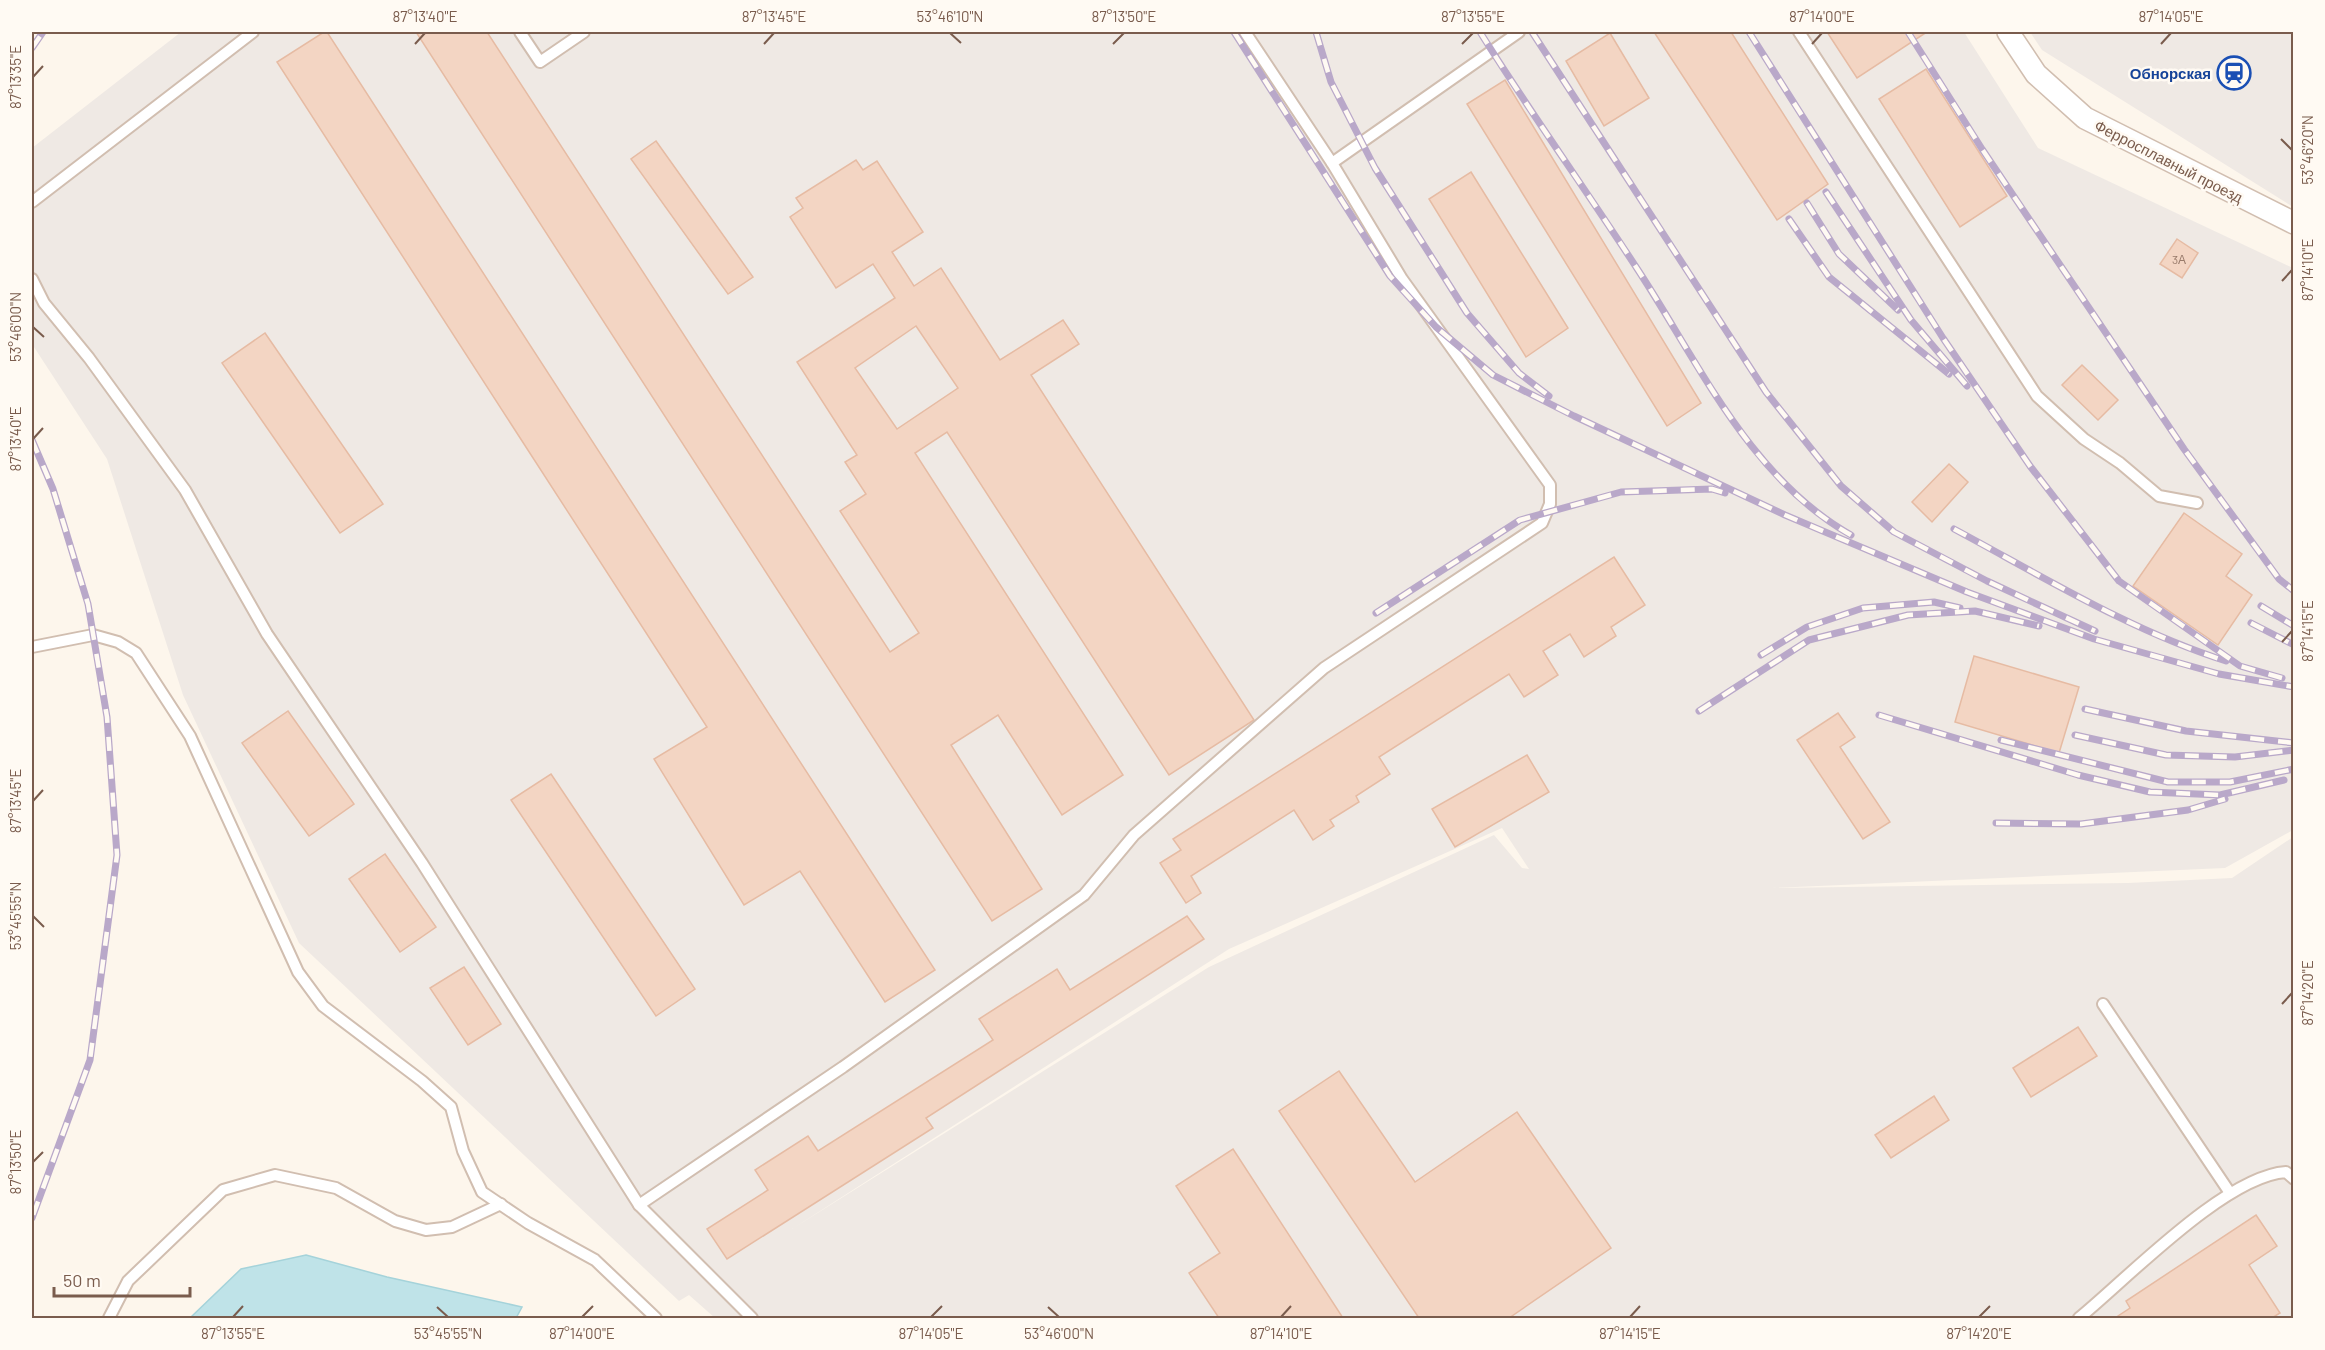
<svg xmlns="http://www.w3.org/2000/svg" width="2325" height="1350" viewBox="0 0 2325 1350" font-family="Barlow,sans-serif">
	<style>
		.industrial { fill: #efe9e4; fill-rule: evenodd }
		.water { fill: #bfe3e8; stroke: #a5d3da; stroke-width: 1.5 }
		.building { fill: #f3d5c3; stroke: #e6bba3; stroke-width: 1.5; fill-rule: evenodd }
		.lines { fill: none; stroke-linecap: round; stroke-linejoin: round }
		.service-casing { stroke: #d1beb0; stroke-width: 14 }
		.minor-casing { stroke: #d1beb0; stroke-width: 24 }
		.service { stroke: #fff; stroke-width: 10 }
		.minor { stroke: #fff; stroke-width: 21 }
		.rail-casing { stroke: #b9a8c9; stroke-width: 7 }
		.rail { stroke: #fffaf3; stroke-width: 4.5; stroke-dasharray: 14; stroke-linecap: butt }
		.ticks { fill: none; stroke: #7a5c4d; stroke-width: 2 }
		.labels { text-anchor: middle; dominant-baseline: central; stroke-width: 5; stroke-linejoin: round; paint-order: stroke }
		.number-label { font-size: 12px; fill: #987a6a }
		.transit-label { font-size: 15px; font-weight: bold; fill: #164399; stroke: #fffaf3; text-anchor: end }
		.street-label { font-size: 15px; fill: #7a5c4d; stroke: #fffaf3 }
		.neatline { fill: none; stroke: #7a5c4d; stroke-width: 2 }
		.ticks-label { font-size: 15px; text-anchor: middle; fill: #7a5c4d }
	</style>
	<rect width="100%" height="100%" fill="#fdf6ec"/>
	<g class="industrial">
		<path d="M181,32h1783l74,116 255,120v562l-68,38 -454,20 357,-5 104,-5 61,-41v481h-1578l-26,-23 -10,6 -380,-358 -116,-248 -76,-236 -75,-115v-196zM1502,828l27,41 -7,-1 -28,-33 -285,132 -417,262 437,-280z"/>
		<path d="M2030,32h263v175l-251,-157z"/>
	</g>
	<path class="water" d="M306,1255l81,22 135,30 -6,11h-326l51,-49z"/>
	<g class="building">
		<path d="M324,32h3l608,938 -50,32 -85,-131 -56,34 -90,-146 53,-32 -430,-665z"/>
		<path d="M416,32h71l403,620 29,-19 -79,-122 26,-17 -21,-32 12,-7 -60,-93 98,-64 -22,-34 -37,24 -46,-71 13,-9 -7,-10 60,-38 7,10 14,-9 46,71 -31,20 22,34 27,-18 59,92 63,-40 16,24 -48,31 223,345 -85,55 -222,-343 -32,21 208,322 -61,40 -64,-100 -47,30 91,144 -50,32zM916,326l42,62 -61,41 -42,-61z"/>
		<path d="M1654,32h77l97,152 -51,36z"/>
		<path d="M1827,32h100l-70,46z"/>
		<path d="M1610,33l39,65 -45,28 -38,-65z"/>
		<path d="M1926,69l81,127 -47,31 -81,-128z"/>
		<path d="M1505,80l196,323 -34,23 -200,-322z"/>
		<path d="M656,141l97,136 -25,17 -97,-135z"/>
		<path d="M1471,172l97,156 -42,29 -97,-158z"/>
		<path d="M2177,239l21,14 -16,25 -22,-14z"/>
		<path d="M265,333l118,171 -43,29 -118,-170z"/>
		<path d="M2082,365l36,35 -20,20 -36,-35z"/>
		<path d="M1949,464l19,18 -36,40 -20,-20z"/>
		<path d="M2184,513l58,41 -16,22 26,19 -34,50 -85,-59z"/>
		<path d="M1614,557l31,48 -34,22 5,9 -32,21 -14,-23 -27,17 15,24 -34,22 -15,-23 -130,83 11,17 -34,22 3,6 -29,18 4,6 -21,14 -19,-30 -103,66 10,17 -15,10 -26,-40 21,-13 -8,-11z"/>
		<path d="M1974,656l105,31 -20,66 -104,-31z"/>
		<path d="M288,711l66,93 -45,32 -67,-93z"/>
		<path d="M1838,713l17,24 -15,10 50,75 -27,17 -66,-99z"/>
		<path d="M1527,755l22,37 -94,55 -23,-38z"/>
		<path d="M551,774l144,215 -39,27 -145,-216z"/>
		<path d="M385,854l51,73 -36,25 -51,-73z"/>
		<path d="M1187,916l17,23 -278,179 7,10 -206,131 -20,-30 61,-39 -13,-20 53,-34 10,15 175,-111 -14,-21 78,-50 13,21z"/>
		<path d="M464,967l37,57 -33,21 -38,-57z"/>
		<path d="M2078,1027l19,29 -66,41 -18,-29z"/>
		<path d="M1339,1071l76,111 102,-70 94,136 -102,70h-90l-140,-207z"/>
		<path d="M1934,1096l15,24 -58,38 -16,-23z"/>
		<path d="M1233,1149l110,169h-124l-30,-45 31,-20 -44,-67z"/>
		<path d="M2256,1215l21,31 -28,19 31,48 -8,5h-157l15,-10 -4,-7z"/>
	</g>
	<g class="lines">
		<defs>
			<g id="service">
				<path d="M520,32l20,30 44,-30"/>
				<path d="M1799,32l238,364 47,43 36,24 39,33 38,7"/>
				<path d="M1332,163l187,-131"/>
				<path d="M32,202l221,-170"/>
				<path d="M32,279l12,24 45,55 96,132 82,144 155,229 217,342 113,113"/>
				<path d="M32,647l61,-12 25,7 18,11 54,83 108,236 25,34 99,75 29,26 12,44 19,41 46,31 67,37 61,58"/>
				<path d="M2103,1004l127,189"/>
				<path d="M639,1205l204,-138 241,-172 50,-60 190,-167 218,-145 8,-19v-19l-148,-206 -70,-116 -87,-131"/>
				<path d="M109,1318l19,-37 95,-91 52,-15 61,13 59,33 31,9 26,-3 49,-23"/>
				<path d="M2079,1318c48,-39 146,-142 207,-146l8,7"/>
			</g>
			<path id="minor" d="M2008,32l28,42 49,44 209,105"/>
		</defs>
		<use href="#service" class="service-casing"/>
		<use href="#minor" class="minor-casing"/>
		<use href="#service" class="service"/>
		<use href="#minor" class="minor"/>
		<defs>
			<g id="rail">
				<path d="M1234,32l156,244 46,51 57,48 81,41 211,99 182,77 127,47 125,35 75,13"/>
				<path d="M1316,32l15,50 44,86 92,145 52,60 30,23"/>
				<path d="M1480,32c50,80 106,158 158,238 61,93 112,208 213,265"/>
				<path d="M1532,32l234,360 75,94 53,46 93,49 108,50"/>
				<path d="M1749,32l194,306 87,128 89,115 121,85 42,12"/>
				<path d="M1908,32l74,117 202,300 95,130 15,12"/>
				<path d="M32,48l11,-16"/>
				<path d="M1826,192l85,128 56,66"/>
				<path d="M1807,203l32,51 59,56"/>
				<path d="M1789,219l40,58 120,97"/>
				<path d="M32,440l21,49 35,115 19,113 10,138 -27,205 -58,158"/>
				<path d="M1954,529c88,47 177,102 272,132"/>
				<path d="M2261,606l33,20"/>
				<path d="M1376,613l144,-93 101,-28 91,-3 13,4"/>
				<path d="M2251,623l43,22"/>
				<path d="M1761,655l46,-28 56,-19 71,-6 26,6"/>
				<path d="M2085,709l101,22 108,12"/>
				<path d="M1699,711l110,-71 99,-25 67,-4 64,15"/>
				<path d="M1879,715l199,60 72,17 70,3 64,-15"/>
				<path d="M2075,735l91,20 69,2 59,-7"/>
				<path d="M2001,740l167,42h62l64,-13"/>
				<path d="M1996,823l85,1 107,-14 37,-11"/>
			</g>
		</defs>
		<use href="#rail" class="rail-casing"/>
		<use href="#rail" class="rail"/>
	</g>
	<path class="ticks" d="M950,33l11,10M415,44l10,-11M764,44l10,-11M1113,44l11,-11M1462,44l11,-11M1812,44l10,-11M2161,44l10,-11M33,77l10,-11M2281,139l11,11M2282,281l10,-11M33,327l11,10M33,439l10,-11M2282,642l10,-11M33,801l10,-11M33,916l11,11M2282,1004l10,-11M33,1162l10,-10M437,1307l11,10M1048,1307l11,10M233,1317l10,-11M582,1317l11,-11M931,1317l11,-11M1281,1317l10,-11M1630,1317l10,-11M1979,1317l11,-11"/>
	<defs>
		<symbol id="station-ring" viewBox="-11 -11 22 22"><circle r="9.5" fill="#fffaf3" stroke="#1a4fb4" stroke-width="1.5"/><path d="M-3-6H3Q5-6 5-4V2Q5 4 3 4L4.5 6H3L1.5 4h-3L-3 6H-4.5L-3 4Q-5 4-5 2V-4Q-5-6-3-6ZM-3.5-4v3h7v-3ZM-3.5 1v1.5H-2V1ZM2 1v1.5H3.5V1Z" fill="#1a4fb4"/></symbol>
	</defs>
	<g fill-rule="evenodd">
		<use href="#station-ring" x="2215" y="54" width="38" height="38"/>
	</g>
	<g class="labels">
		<g class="number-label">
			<text x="2179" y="259">3А</text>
		</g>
		<g class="transit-label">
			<text x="2211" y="73">Обнорская</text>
		</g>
		<g class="street-label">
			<text transform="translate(2169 161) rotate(27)">Ферросплавный проезд</text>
		</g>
	</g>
	<rect width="2325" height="1350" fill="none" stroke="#fffaf3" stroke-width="66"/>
	<path d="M54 1287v9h136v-9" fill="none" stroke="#7a5c4d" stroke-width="3"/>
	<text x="63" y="1287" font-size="18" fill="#7a5c4d" stroke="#fffaf3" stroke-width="4.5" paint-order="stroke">50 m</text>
	<rect x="33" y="33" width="2259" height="1284" class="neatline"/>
	<g class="ticks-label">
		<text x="425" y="22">87°13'40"E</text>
		<text x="774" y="22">87°13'45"E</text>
		<text x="950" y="22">53°46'10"N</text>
		<text x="1124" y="22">87°13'50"E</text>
		<text x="1473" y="22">87°13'55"E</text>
		<text x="1822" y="22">87°14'00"E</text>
		<text x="2171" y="22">87°14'05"E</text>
		<text transform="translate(16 77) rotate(-90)" y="5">87°13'35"E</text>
		<text transform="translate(2308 150) rotate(-90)" y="5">53°46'20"N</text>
		<text transform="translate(2308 270) rotate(-90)" y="5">87°14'10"E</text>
		<text transform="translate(16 327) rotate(-90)" y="5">53°46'00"N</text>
		<text transform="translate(16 439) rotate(-90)" y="5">87°13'40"E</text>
		<text transform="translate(2308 631) rotate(-90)" y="5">87°14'15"E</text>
		<text transform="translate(16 801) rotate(-90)" y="5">87°13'45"E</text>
		<text transform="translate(16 916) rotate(-90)" y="5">53°45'55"N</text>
		<text transform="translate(2308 993) rotate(-90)" y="5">87°14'20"E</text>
		<text transform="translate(16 1162) rotate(-90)" y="5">87°13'50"E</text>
		<text x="233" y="1339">87°13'55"E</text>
		<text x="448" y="1339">53°45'55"N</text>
		<text x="582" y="1339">87°14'00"E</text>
		<text x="931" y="1339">87°14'05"E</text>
		<text x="1059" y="1339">53°46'00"N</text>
		<text x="1281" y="1339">87°14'10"E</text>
		<text x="1630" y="1339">87°14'15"E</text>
		<text x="1979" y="1339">87°14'20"E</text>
	</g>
</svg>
